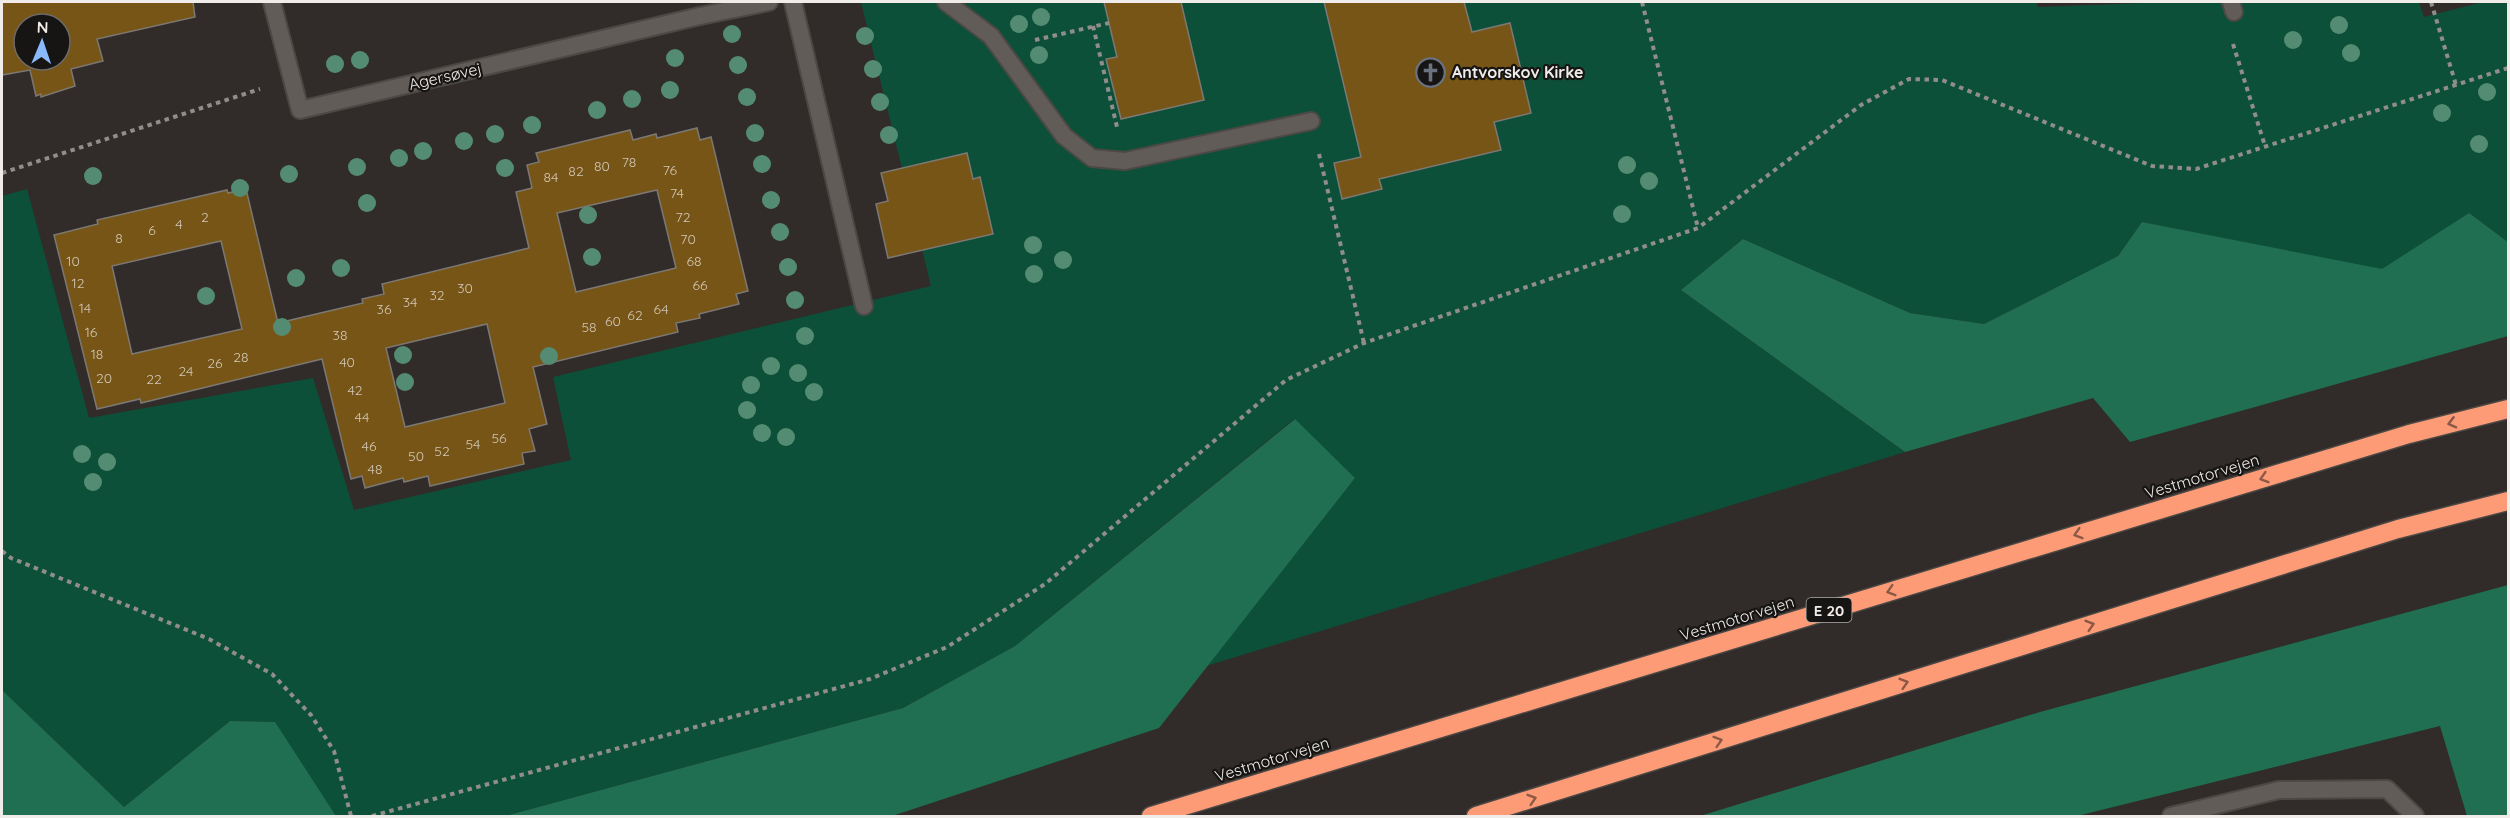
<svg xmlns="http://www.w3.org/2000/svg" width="2510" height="818" viewBox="0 0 2510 818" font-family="Quicksand,sans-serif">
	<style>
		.green { fill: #0d5039 }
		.forest { fill: #206f52 }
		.building { fill: #775516; stroke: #7c7873; stroke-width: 1.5; fill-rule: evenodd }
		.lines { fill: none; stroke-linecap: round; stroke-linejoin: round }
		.service-casing { stroke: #4c4845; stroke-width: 20 }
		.minor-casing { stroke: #4c4845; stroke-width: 20 }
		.motorway-casing { stroke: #4c4845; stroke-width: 21 }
		.path { stroke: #918d8a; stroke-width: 4; stroke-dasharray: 4.5 4.5; stroke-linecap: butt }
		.service { stroke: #615c58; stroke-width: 16 }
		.minor { stroke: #615c58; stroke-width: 16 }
		.motorway { stroke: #fe9b77; stroke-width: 18 }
		.tree { fill: #548c73 }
		.oneway { stroke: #8a5845 }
		.labels { text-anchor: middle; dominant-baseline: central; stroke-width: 4.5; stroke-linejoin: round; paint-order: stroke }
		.number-label { font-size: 14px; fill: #d1c6b5 }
		.shield { fill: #171513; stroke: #aeacaa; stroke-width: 1.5 }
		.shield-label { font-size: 15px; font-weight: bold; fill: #efecea }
		.poi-label { font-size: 16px; font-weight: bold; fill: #efecea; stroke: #171513; text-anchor: start }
		.street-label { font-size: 16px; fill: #efecea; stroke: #171513 }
	</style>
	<rect width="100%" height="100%" fill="#312c29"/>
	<path class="green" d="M861,2h1175l2,5 133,-5h248l5,15 59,-15h25v240l-39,-29 -86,57 -241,-48 -24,34 -134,68 -74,-11 -167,-74 -62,51 224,162 -699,214 149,-188 -61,-59 -279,227 -112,62 -398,108h-169l-62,-94 -44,-1 -106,86 -122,-117v-494l25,-7 62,229 224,-40 41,132 217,-50 -18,-83 378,-91z"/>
	<g class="forest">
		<path d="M2469,213l39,29v94l-378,106 -37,-44 -188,54 -224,-162 62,-51 167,74 74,11 134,-68 24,-34 240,47z"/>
		<path d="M1295,419l60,59 -196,250 -267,88h-387l398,-108 112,-62z"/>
		<path d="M2508,585v231h-41l-27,-90 -363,90h-377l340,-104z"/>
		<path d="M2,690l122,117 106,-86 45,1 61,94h-334z"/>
	</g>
	<g class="building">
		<path d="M2,2h191l2,15 -98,22 6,22 -32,8 4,17 -34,11v-3l-5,2 -6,-26 -28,5zM24,24h36v36h-36z"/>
		<path d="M1104,2h77l23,98 -83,19 -15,-60 11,-2z"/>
		<path d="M1324,2h140l8,30 38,-9 21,90 -37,9 7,28 -122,29 3,10 -40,10 -8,-36 27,-6z"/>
		<path d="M697,128l3,12 11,-3 37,154 -12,3 3,10 -40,10 1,4 -24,5 2,9 -145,35 14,57 -18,5 6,22 -13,2 2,11 -94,22 -2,-10 -24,6 -1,-4 -38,10 -3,-12 -11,3 -29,-120 -181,44 -1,-4 -43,10 -43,-174 44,-11 -1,-4 130,-30 1,3 18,-4 32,134 85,-20 -1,-4 22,-5 -2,-10 147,-36 -13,-56 16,-4 -5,-23 12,-3 -3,-9 94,-23 3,10 23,-6 1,4zM657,190l19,78 -100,24 -19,-79zM221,241l21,88 -110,25 -20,-88zM487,324l18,79 -100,24 -19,-79z"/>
		<path d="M967,153l6,26 7,-2 13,57 -105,24 -12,-54 12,-3 -7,-28z"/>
	</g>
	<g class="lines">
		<defs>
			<g id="service">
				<path d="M793,2l71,304"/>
				<path d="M946,2l45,34 73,100 28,22 33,3 186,-40"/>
				<path d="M700,16l69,-14"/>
				<path d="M2171,816l108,-26 108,-1 28,27"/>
			</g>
			<g id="minor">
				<path d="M272,2l28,108 400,-94"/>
				<path d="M2231,2l3,10"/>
			</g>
			<g id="motorway">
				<path d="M1151,816l1258,-382 99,-25"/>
				<path d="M1476,816l922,-287 110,-28"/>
			</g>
		</defs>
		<use href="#service" class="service-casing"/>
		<use href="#minor" class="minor-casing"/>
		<use href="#motorway" class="motorway-casing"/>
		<g class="path">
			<path d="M1642,2l56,226"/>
			<path d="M2431,2l25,83"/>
			<path d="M1093,26l24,101"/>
			<path d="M1035,40l74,-17"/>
			<path d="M2233,44l32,102"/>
			<path d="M1319,154l45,189"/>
			<path d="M2,173l258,-84"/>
			<path d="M2,551l9,7 198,81 63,35 39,41 23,36 17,65"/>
			<path d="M372,816l498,-137 77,-32 98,-63 241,-204 78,-37 334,-115 163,-123 48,-26 33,1 210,86 44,3 312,-101"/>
		</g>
		<use href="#service" class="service"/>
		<use href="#minor" class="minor"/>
		<use href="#motorway" class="motorway"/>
	</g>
	<g class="tree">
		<circle cx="1041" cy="17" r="9"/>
		<circle cx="1019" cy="24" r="9"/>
		<circle cx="2339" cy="25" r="9"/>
		<circle cx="732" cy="34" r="9"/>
		<circle cx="865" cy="36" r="9"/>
		<circle cx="2293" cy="40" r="9"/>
		<circle cx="2351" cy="53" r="9"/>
		<circle cx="1039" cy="55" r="9"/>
		<circle cx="675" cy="58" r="9"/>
		<circle cx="360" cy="60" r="9"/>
		<circle cx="335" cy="64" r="9"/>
		<circle cx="738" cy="65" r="9"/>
		<circle cx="873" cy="69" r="9"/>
		<circle cx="670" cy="90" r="9"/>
		<circle cx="2487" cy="92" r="9"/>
		<circle cx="747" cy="97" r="9"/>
		<circle cx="632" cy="99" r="9"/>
		<circle cx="880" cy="102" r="9"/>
		<circle cx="597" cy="110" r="9"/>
		<circle cx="2442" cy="113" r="9"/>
		<circle cx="532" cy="125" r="9"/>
		<circle cx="755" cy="133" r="9"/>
		<circle cx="495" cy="134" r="9"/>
		<circle cx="889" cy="135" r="9"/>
		<circle cx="464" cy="141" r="9"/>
		<circle cx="2479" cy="144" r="9"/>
		<circle cx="423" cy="151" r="9"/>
		<circle cx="399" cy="158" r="9"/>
		<circle cx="762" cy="164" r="9"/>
		<circle cx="1627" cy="165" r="9"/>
		<circle cx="357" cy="167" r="9"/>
		<circle cx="505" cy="168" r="9"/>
		<circle cx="289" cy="174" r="9"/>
		<circle cx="93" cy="176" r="9"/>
		<circle cx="1649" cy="181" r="9"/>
		<circle cx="240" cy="188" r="9"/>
		<circle cx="771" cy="200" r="9"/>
		<circle cx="367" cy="203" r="9"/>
		<circle cx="1622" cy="214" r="9"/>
		<circle cx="588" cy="215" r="9"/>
		<circle cx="780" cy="232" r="9"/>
		<circle cx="1033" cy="245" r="9"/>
		<circle cx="592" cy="257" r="9"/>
		<circle cx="1063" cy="260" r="9"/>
		<circle cx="788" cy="267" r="9"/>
		<circle cx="341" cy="268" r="9"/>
		<circle cx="1034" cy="274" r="9"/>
		<circle cx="296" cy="278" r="9"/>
		<circle cx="206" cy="296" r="9"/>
		<circle cx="795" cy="300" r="9"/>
		<circle cx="282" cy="327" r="9"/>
		<circle cx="805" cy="336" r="9"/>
		<circle cx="403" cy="355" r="9"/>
		<circle cx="549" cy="356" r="9"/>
		<circle cx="771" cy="366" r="9"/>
		<circle cx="798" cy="373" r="9"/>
		<circle cx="405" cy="382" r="9"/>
		<circle cx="751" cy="385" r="9"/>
		<circle cx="814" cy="392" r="9"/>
		<circle cx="747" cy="410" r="9"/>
		<circle cx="762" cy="433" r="9"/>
		<circle cx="786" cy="437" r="9"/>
		<circle cx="82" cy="454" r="9"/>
		<circle cx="107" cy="462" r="9"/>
		<circle cx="93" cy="482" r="9"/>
	</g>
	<defs><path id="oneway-chevron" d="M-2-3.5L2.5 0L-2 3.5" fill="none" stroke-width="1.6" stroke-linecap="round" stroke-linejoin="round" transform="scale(1.5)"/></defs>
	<g class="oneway">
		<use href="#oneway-chevron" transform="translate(2452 423) rotate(166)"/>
		<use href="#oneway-chevron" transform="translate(2264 478) rotate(163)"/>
		<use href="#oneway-chevron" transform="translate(2078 534) rotate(163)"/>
		<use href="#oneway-chevron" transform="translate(1891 591) rotate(163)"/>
		<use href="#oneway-chevron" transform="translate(2090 625) rotate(-17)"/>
		<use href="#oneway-chevron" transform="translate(1904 683) rotate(-17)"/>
		<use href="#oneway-chevron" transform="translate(1718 741) rotate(-17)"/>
		<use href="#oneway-chevron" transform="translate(1532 799) rotate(-17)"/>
	</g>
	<defs>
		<symbol id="church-ring" viewBox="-11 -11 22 22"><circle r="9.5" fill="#171513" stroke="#6b7280" stroke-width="1.5"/><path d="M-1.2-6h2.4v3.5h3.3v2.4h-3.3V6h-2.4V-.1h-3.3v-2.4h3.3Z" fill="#6b7280"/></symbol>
	</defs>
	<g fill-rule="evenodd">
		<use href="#church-ring" x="1414" y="56" width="33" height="33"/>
	</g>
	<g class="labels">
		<g class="number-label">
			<text x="629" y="162">78</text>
			<text x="602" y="166">80</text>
			<text x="670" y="170">76</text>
			<text x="576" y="171">82</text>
			<text x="551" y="177">84</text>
			<text x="677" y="193">74</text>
			<text x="205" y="217">2</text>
			<text x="683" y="217">72</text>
			<text x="179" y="224">4</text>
			<text x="152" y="230">6</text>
			<text x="119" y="238">8</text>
			<text x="688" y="239">70</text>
			<text x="73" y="261">10</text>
			<text x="694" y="261">68</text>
			<text x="78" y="283">12</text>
			<text x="700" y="285">66</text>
			<text x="465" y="288">30</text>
			<text x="437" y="295">32</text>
			<text x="410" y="302">34</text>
			<text x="85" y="308">14</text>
			<text x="384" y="309">36</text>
			<text x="661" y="309">64</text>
			<text x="635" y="315">62</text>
			<text x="613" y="321">60</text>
			<text x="589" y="327">58</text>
			<text x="91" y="332">16</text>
			<text x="340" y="335">38</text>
			<text x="97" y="354">18</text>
			<text x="241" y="357">28</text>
			<text x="347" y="362">40</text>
			<text x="215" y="363">26</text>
			<text x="186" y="371">24</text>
			<text x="104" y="378">20</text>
			<text x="154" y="379">22</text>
			<text x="355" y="390">42</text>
			<text x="362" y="417">44</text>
			<text x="499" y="438">56</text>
			<text x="473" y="444">54</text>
			<text x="369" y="446">46</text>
			<text x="442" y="451">52</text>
			<text x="416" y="456">50</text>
			<text x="375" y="469">48</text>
		</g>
		<rect class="shield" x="1806.5" y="598" width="45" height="24" rx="4.5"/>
		<g class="shield-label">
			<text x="1829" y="610">E 20</text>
		</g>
		<g class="poi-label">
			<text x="1452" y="72">Antvorskov Kirke</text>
		</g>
		<g class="street-label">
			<text transform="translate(445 76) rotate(-13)">Agersøvej</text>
			<text transform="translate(2202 476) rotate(-17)">Vestmotorvejen</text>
			<text transform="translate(1737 618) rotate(-17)">Vestmotorvejen</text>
			<text transform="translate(1272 759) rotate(-17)">Vestmotorvejen</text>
		</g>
	</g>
	<rect width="2510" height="818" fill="none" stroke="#efecea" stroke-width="6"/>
	<g transform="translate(42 42) rotate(2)"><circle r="28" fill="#171513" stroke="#6d6b69" stroke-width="1.5"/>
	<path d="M0-4.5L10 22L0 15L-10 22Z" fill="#8abafc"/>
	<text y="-9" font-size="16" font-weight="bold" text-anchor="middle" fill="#efecea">N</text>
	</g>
</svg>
